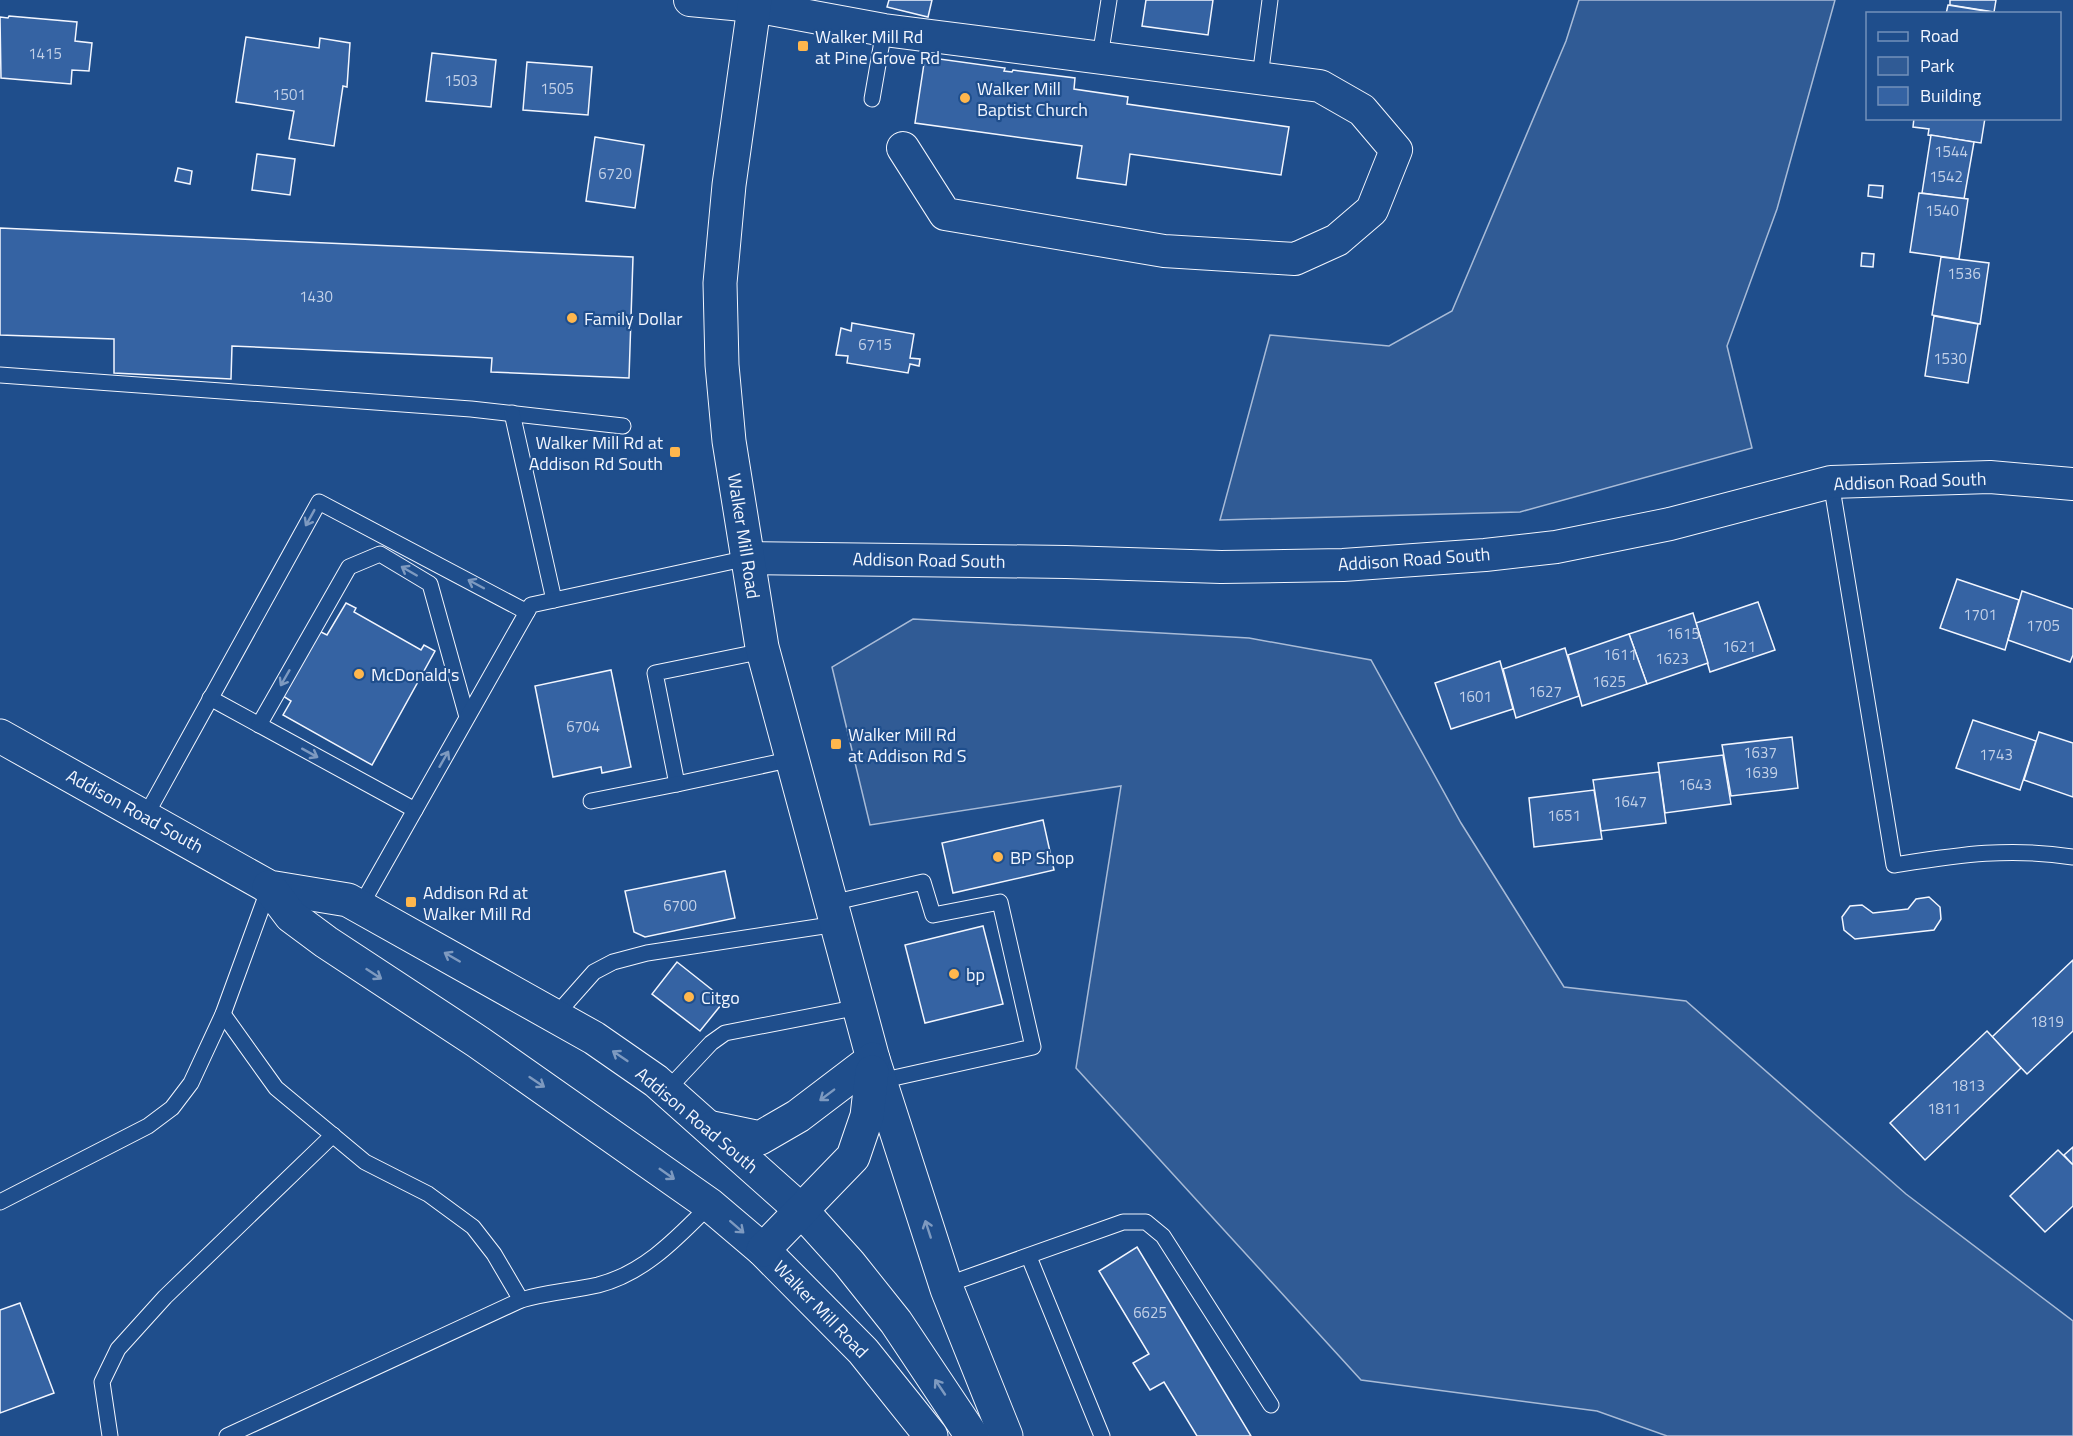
<svg xmlns="http://www.w3.org/2000/svg" width="2073" height="1436" viewBox="0 0 2073 1436" font-family="'Titillium Web',sans-serif">
	<style>
		.green { fill: #305b95; stroke: #a8bbd7; stroke-width: 1.5 }
		.building { fill: #3563a3; stroke: #f2f6ff; stroke-width: 1.5 }
		.lines { fill: none; stroke-linecap: round; stroke-linejoin: round }
		.service-casing { stroke: #f2f6ff; stroke-width: 17 }
		.minor-casing { stroke: #f2f6ff; stroke-width: 34 }
		.primary-casing { stroke: #f2f6ff; stroke-width: 35 }
		.service { stroke: #1f4e8c; stroke-width: 15 }
		.minor { stroke: #1f4e8c; stroke-width: 32 }
		.primary { stroke: #1f4e8c; stroke-width: 33 }
		.oneway { stroke: #7e9ac0 }
		.poi-dot { fill: #ffb74d; stroke: #1f4e8c; stroke-width: 2 }
		.labels { text-anchor: middle; dominant-baseline: central; stroke-width: 4.5; stroke-linejoin: round; paint-order: stroke }
		.number-label { font-size: 15px; fill: #c3d1e8 }
		.poi-label { font-size: 18px; fill: #f2f6ff; stroke: #1f4e8c; text-anchor: start }
		.street-label { font-size: 18px; fill: #f2f6ff; stroke: #1f4e8c }
	</style>
	<rect width="100%" height="100%" fill="#1f4e8c"/>
	<g class="green">
		<path d="M1579,0h256l-58,209 -50,137 25,102 -232,64 -300,8 50,-185 119,11 63,-35 114,-270z"/>
		<path d="M913,619l336,19 122,22 90,163 103,164 122,14 220,193 167,127v115h-406l-70,-25 -236,-31 -285,-312 45,-282 -251,39 -38,-158z"/>
	</g>
	<g class="building">
		<path d="M889,0h43l-4,17 -41,-10z"/>
		<path d="M1146,0h67l-5,35 -66,-9z"/>
		<path d="M1950,0h46l-2,12 -44,-7z"/>
		<path d="M1948,5l49,8v1h-51z"/>
		<path d="M9,16l68,6 -2,19 17,2 -3,28 -17,-1 -1,14 -70,-6 -1,-61 8,1z"/>
		<path d="M246,37l73,11 1,-10 30,5 -3,44 -4,-1 -9,60 -45,-7 5,-28 -58,-9z"/>
		<path d="M432,53l64,7 -5,47 -65,-6z"/>
		<path d="M925,57l80,11 -1,3 8,1 1,-2 62,8 -1,11 54,8 -1,7 162,23 -8,48 -151,-21 -4,31 -49,-7 5,-32 -167,-23z"/>
		<path d="M527,62l65,5 -4,48 -65,-5z"/>
		<path d="M1914,118h71l-4,25 -53,-8 1,-6 -16,-2z"/>
		<path d="M1931,135l43,7 -10,57 -42,-6z"/>
		<path d="M595,137l49,8 -9,63 -49,-7z"/>
		<path d="M257,154l38,5 -5,36 -38,-5z"/>
		<path d="M178,168l14,3 -2,13 -15,-3z"/>
		<path d="M1869,185l14,1 -1,12 -14,-2z"/>
		<path d="M1919,193l49,6 -9,60 -49,-7z"/>
		<path d="M0,228l633,29 -4,121 -138,-6 1,-14 -260,-12 -1,33 -117,-6v-34l-114,-4z"/>
		<path d="M1862,253l12,1 -1,13 -12,-1z"/>
		<path d="M1941,257l48,6 -9,61 -48,-9z"/>
		<path d="M1934,316l44,8 -10,59 -43,-7z"/>
		<path d="M852,323l62,11 -4,24 10,1 -1,7 -9,-2 -2,9 -61,-10 1,-7 -12,-1 5,-27 10,3z"/>
		<path d="M1957,579l62,21 -14,50 -65,-22z"/>
		<path d="M2022,591l51,18v46l-3,7 -62,-22z"/>
		<path d="M1758,602l17,48 -65,22 -14,-49z"/>
		<path d="M346,603l10,5 -2,4 67,38 3,-5 11,6 -63,114 -89,-50 8,-14 -8,-5 36,-65 8,4z"/>
		<path d="M1693,613l15,50 -61,21 -18,-50z"/>
		<path d="M1629,634l18,50 -65,22 -14,-51z"/>
		<path d="M1565,648l14,48 -63,22 -13,-49z"/>
		<path d="M1500,661l13,48 -62,20 -16,-46z"/>
		<path d="M611,670l20,97 -29,6 -1,-6 -48,10 -18,-91z"/>
		<path d="M1973,720l63,21 -16,49 -64,-22z"/>
		<path d="M2039,732l34,11v54l-49,-17z"/>
		<path d="M1792,737l6,51 -67,8 -9,-51z"/>
		<path d="M1723,755l8,49 -66,9 -7,-50z"/>
		<path d="M1659,772l7,51 -65,8 -8,-51z"/>
		<path d="M1594,790l8,49 -68,8 -5,-49z"/>
		<path d="M1043,820l11,50 -101,23 -11,-50z"/>
		<path d="M725,871l10,47 -90,19 -11,-5 -9,-41z"/>
		<path d="M1929,897l11,10 1,12 -7,11 -79,9 -11,-9 -2,-13 8,-11 12,-1 11,8 35,-4 8,-10z"/>
		<path d="M983,926l20,78 -78,19 -20,-78z"/>
		<path d="M2073,960v71l-46,43 -35,-37z"/>
		<path d="M677,962l48,38 -25,31 -48,-37z"/>
		<path d="M1987,1031l34,37 -96,92 -35,-37z"/>
		<path d="M2073,1147v18l-9,-10z"/>
		<path d="M2058,1150l15,15v41l-28,26 -35,-36z"/>
		<path d="M1137,1247l114,189h-54l-33,-54 -14,8 -17,-27 16,-9 -50,-83z"/>
		<path d="M20,1303l34,90 -54,20v-103z"/>
	</g>
	<g class="lines">
		<defs>
			<g id="service">
				<path d="M1100,57l9,-57"/>
				<path d="M1260,77l10,-77"/>
				<path d="M872,99l12,-69"/>
				<path d="M0,375l471,34 152,17"/>
				<path d="M512,413l42,187"/>
				<path d="M1831,482l63,383c65,-10 113,-18 179,-8"/>
				<path d="M763,651l-108,22 22,111 116,-25"/>
				<path d="M210,698l205,112"/>
				<path d="M259,725l90,-158 31,-13 50,30 37,133"/>
				<path d="M591,801l86,-17"/>
				<path d="M145,817l174,-315 208,110"/>
				<path d="M831,903l92,-21 10,33 67,-13 33,145 -153,34"/>
				<path d="M360,907l171,-302 217,-47"/>
				<path d="M223,1014l53,74 89,74 63,32 45,33 21,27 27,46"/>
				<path d="M555,1016l39,-44 19,-10 34,-9 190,-29"/>
				<path d="M667,1090l44,-47 14,-10 134,-26"/>
				<path d="M0,1202l148,-76 24,-18 19,-25 32,-69 46,-126"/>
				<path d="M1029,1257l73,179"/>
				<path d="M946,1285l177,-63h23l17,14 108,169"/>
				<path d="M110,1436l-8,-54 16,-33 47,-52 168,-162"/>
				<path d="M227,1436l294,-136c26,-8 51,-9 77,-15 47,-12 80,-48 112,-80"/>
			</g>
			<g id="minor">
				<path d="M690,0l64,6 130,24 436,56 42,24 34,40 -24,60 -35,30 -42,19 -131,-8 -219,-37 -42,-66"/>
				<path d="M748,558l318,4 155,5 122,-2 142,-10 71,-8 114,-23 161,-42 159,-5 83,7"/>
			</g>
			<g id="primary">
				<path d="M755,0l-26,185 -9,98 2,82 7,76 33,206 111,412 74,230 59,147"/>
				<path d="M0,736l269,151 79,13 246,138 62,43 146,130 47,52 47,59 76,114"/>
				<path d="M269,887l22,29 35,26 152,100 232,163 53,45 100,101 68,85"/>
				<path d="M712,1128l48,10 38,-22 75,-57"/>
				<path d="M763,1250l90,-93 14,-41 5,-44"/>
			</g>
		</defs>
		<use href="#service" class="service-casing"/>
		<use href="#minor" class="minor-casing"/>
		<use href="#primary" class="primary-casing"/>
		<use href="#service" class="service"/>
		<use href="#minor" class="minor"/>
		<use href="#primary" class="primary"/>
	</g>
	<defs><path id="oneway-shaft" d="M-6 0H5M1.5-3L5.5 0L1.5 3" fill="none" stroke-width="1.6" stroke-linecap="round" stroke-linejoin="round" transform="scale(1.5)"/></defs>
	<g class="oneway">
		<use href="#oneway-shaft" transform="translate(310 518) rotate(119)"/>
		<use href="#oneway-shaft" transform="translate(409 571) rotate(-150)"/>
		<use href="#oneway-shaft" transform="translate(476 584) rotate(-152)"/>
		<use href="#oneway-shaft" transform="translate(285 678) rotate(120)"/>
		<use href="#oneway-shaft" transform="translate(310 753) rotate(29)"/>
		<use href="#oneway-shaft" transform="translate(444 759) rotate(-60)"/>
		<use href="#oneway-shaft" transform="translate(452 957) rotate(-150)"/>
		<use href="#oneway-shaft" transform="translate(374 974) rotate(33)"/>
		<use href="#oneway-shaft" transform="translate(620 1056) rotate(-146)"/>
		<use href="#oneway-shaft" transform="translate(537 1082) rotate(34)"/>
		<use href="#oneway-shaft" transform="translate(827 1095) rotate(143)"/>
		<use href="#oneway-shaft" transform="translate(667 1174) rotate(35)"/>
		<use href="#oneway-shaft" transform="translate(737 1227) rotate(41)"/>
		<use href="#oneway-shaft" transform="translate(928 1229) rotate(-108)"/>
		<use href="#oneway-shaft" transform="translate(940 1387) rotate(-124)"/>
	</g>
	<g class="poi-dot">
		<rect x="797" y="40" width="12" height="12" rx="3"/>
		<circle cx="965" cy="98" r="6"/>
		<circle cx="572" cy="318" r="6"/>
		<rect x="669" y="446" width="12" height="12" rx="3"/>
		<circle cx="359" cy="674" r="6"/>
		<rect x="830" y="738" width="12" height="12" rx="3"/>
		<circle cx="998" cy="857" r="6"/>
		<rect x="405" y="896" width="12" height="12" rx="3"/>
		<circle cx="954" cy="974" r="6"/>
		<circle cx="689" cy="997" r="6"/>
	</g>
	<g class="labels">
		<g class="number-label">
			<text x="45" y="53">1415</text>
			<text x="461" y="80">1503</text>
			<text x="557" y="88">1505</text>
			<text x="289" y="94">1501</text>
			<text x="1951" y="151">1544</text>
			<text x="615" y="173">6720</text>
			<text x="1946" y="176">1542</text>
			<text x="1942" y="210">1540</text>
			<text x="1964" y="273">1536</text>
			<text x="316" y="296">1430</text>
			<text x="875" y="344">6715</text>
			<text x="1950" y="358">1530</text>
			<text x="1980" y="614">1701</text>
			<text x="2043" y="625">1705</text>
			<text x="1683" y="633">1615</text>
			<text x="1739" y="646">1621</text>
			<text x="1620" y="654">1611</text>
			<text x="1672" y="658">1623</text>
			<text x="1609" y="681">1625</text>
			<text x="1545" y="691">1627</text>
			<text x="1475" y="696">1601</text>
			<text x="583" y="726">6704</text>
			<text x="1760" y="752">1637</text>
			<text x="1996" y="754">1743</text>
			<text x="1761" y="772">1639</text>
			<text x="1695" y="784">1643</text>
			<text x="1630" y="801">1647</text>
			<text x="1564" y="815">1651</text>
			<text x="680" y="905">6700</text>
			<text x="2047" y="1021">1819</text>
			<text x="1968" y="1085">1813</text>
			<text x="1944" y="1108">1811</text>
			<text x="1150" y="1312">6625</text>
		</g>
		<g class="poi-label">
			<text x="815" y="36">Walker Mill Rd<tspan x="815" dy="21">at Pine Grove Rd</tspan></text>
			<text x="977" y="88">Walker Mill<tspan x="977" dy="21">Baptist Church</tspan></text>
			<text x="584" y="318">Family Dollar</text>
			<text x="663" y="442" text-anchor="end">Walker Mill Rd at<tspan x="663" dy="21">Addison Rd South</tspan></text>
			<text x="371" y="674">McDonald's</text>
			<text x="848" y="734">Walker Mill Rd<tspan x="848" dy="21">at Addison Rd S</tspan></text>
			<text x="1010" y="857">BP Shop</text>
			<text x="423" y="892">Addison Rd at<tspan x="423" dy="21">Walker Mill Rd</tspan></text>
			<text x="966" y="974">bp</text>
			<text x="701" y="997">Citgo</text>
		</g>
		<g class="street-label">
			<text transform="translate(1910 481) rotate(-2)">Addison Road South</text>
			<text transform="translate(744 536) rotate(81)">Walker Mill Road</text>
			<text transform="translate(1414 559) rotate(-4)">Addison Road South</text>
			<text transform="translate(929 560) rotate(1)">Addison Road South</text>
			<text transform="translate(135 811) rotate(29)">Addison Road South</text>
			<text transform="translate(697 1120) rotate(40)">Addison Road South</text>
			<text transform="translate(821 1309) rotate(46)">Walker Mill Road</text>
		</g>
	</g>
	<rect x="1866" y="12" width="195" height="108" fill="#1f4e8c" stroke="#7391ba" stroke-width="1.5"/>
	<rect x="1878" y="32" width="30" height="9" fill="#1f4e8c" stroke="#7391ba" stroke-width="1.5"/>
	<text x="1920" y="42" font-size="18" fill="#f2f6ff">Road</text>
	<rect x="1878" y="57" width="30" height="18" fill="#305b95" stroke="#7391ba" stroke-width="1.5"/>
	<text x="1920" y="72" font-size="18" fill="#f2f6ff">Park</text>
	<rect x="1878" y="87" width="30" height="18" fill="#3563a3" stroke="#7391ba" stroke-width="1.5"/>
	<text x="1920" y="102" font-size="18" fill="#f2f6ff">Building</text>
</svg>
